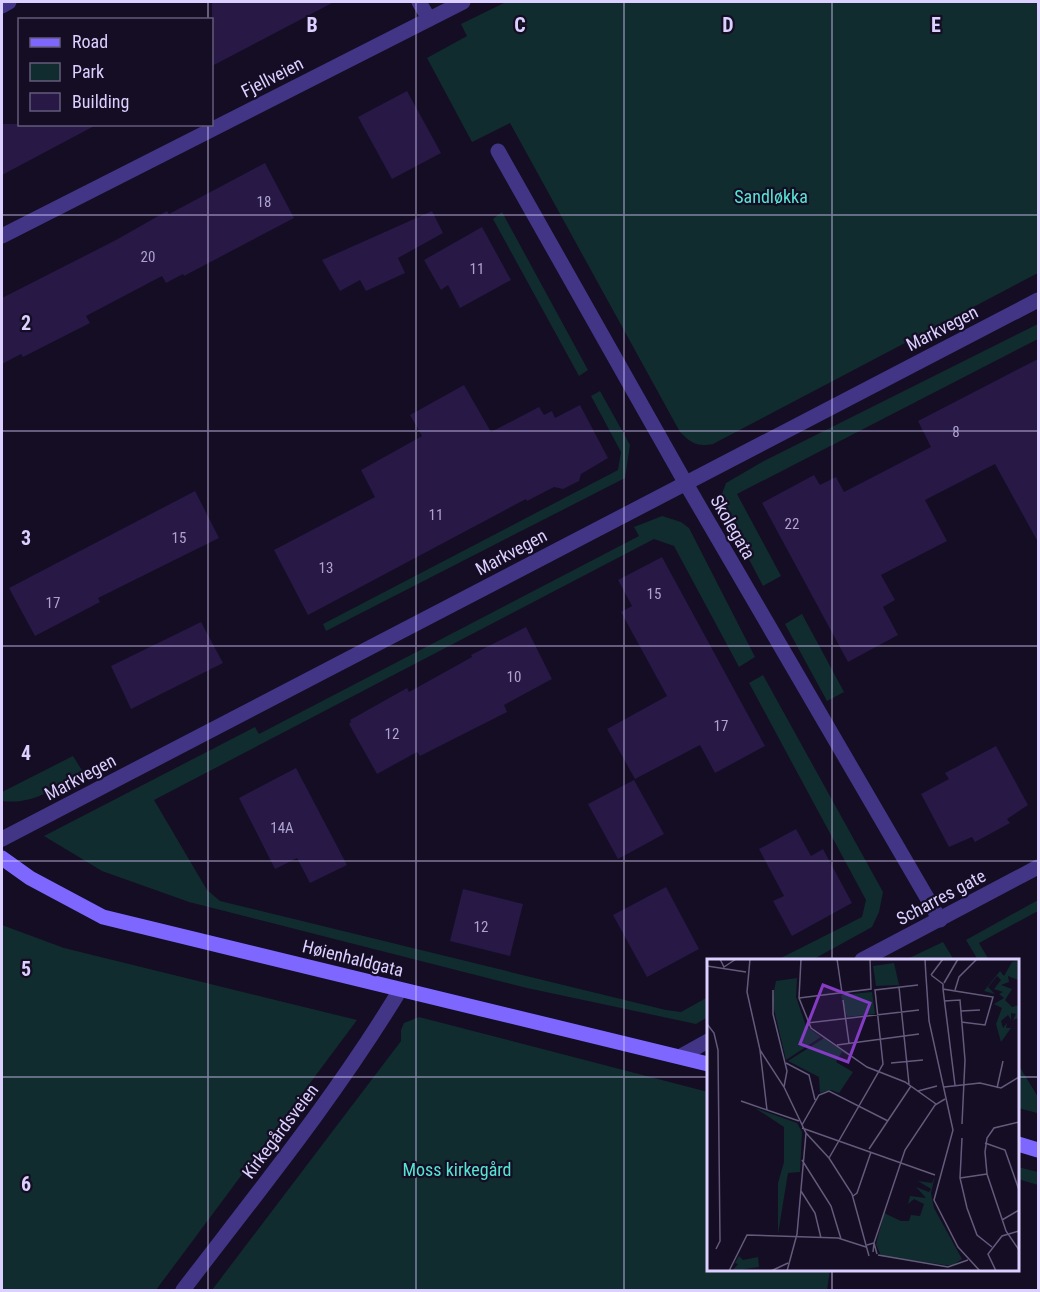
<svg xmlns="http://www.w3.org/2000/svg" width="1040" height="1292" viewBox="0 0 1040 1292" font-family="'Roboto Condensed',sans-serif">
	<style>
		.green { fill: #102c2e }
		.building { fill: #271846 }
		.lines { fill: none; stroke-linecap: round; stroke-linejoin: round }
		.lane { stroke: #433586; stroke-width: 15 }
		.street { stroke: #433586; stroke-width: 15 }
		.secondary { stroke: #7e67ff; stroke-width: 15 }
		.grid { fill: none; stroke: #dbd0ff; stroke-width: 1.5; stroke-opacity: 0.55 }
		.labels { text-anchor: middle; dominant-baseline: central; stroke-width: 4.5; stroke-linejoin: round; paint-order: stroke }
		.number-label { font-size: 15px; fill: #aea2d1 }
		.street-label { font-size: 18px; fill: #dbd0ff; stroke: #140d24 }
		.park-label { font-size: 18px; fill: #55e5d4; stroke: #140d24 }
		.inset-road { fill: none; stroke: #645b7c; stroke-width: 1.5 }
		.view { fill: #853cc5; fill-opacity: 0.15; stroke: #853cc5; stroke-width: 3 }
		.inset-edge { fill: none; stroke: #dbd0ff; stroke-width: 3 }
		.grid-label { font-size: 20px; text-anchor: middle; font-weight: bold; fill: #dbd0ff; stroke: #140d24; stroke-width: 4.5; stroke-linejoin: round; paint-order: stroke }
	</style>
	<rect width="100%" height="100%" fill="#140d24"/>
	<g class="green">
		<path d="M506,2h532v271l-325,171c-16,3 -22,-1 -33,-12l-170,-309 -38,19 -45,-84 40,-22 -6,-12z"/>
		<path d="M502,212l86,158 -9,6 -86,-157z"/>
		<path d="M1038,324v15l-301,155 44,82 -18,10 -44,-84 7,-19 36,-21z"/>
		<path d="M600,391l30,54 -5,33 -299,153 -3,-7 295,-154 3,-18 -30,-56z"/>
		<path d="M662,516l19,6 8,6 66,129 -16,10 -65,-121 -20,-7 -500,261 53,90 13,11 446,109 15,2 27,-15v20l-12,7 -169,-36 -338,-86 -87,-31 -58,-35 211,-109 4,7 380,-198 -5,-9z"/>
		<path d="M802,614l42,78 -17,9 -42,-77z"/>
		<path d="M763,675l120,217 -4,20 -7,15 -60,33h-35l85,-43 4,-17 -117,-217z"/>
		<path d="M73,756l10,16c-28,16 -49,33 -81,29v-9z"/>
		<path d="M1038,900v11l-59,32 10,17h-11l-12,-20z"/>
		<path d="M2,925l62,23 293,72 -201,270h-154z"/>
		<path d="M943,942l11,18h-49z"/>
		<path d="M419,1017l289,75v178h122l-3,20h-615l189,-249v-11l3,-7z"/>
		<path d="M1018,1064l20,33 -1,16 -19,-5z"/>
		<path d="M1018,1167l20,5v13l-20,-6z"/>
	</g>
	<g class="building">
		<path d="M212,2h122l-122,64z"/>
		<path d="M407,91l34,62 -49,26 -34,-62z"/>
		<path d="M2,124h96l-96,51z"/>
		<path d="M265,163l29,55 -110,58 -1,-2 -17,9 -4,-7 -76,40 4,7 -67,34 -2,-3 -19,10v-66l114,-58 51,-29 2,3z"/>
		<path d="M432,211l11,22 -45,25 7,15 -39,18 -6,-11 -20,11 -18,-31z"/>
		<path d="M482,227l29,53 -51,28 -12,-23 -7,5 -17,-30z"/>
		<path d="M1038,359v183l-43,-78 -70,36 22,41 -66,34 14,25 -12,7 15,28 -50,27 -86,-159 52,-28 6,10 16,-8 8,15 87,-45 -13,-26z"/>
		<path d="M464,385l27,47 48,-25 5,8 8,-4 3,7 25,-13 28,53 -27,16 -2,7 -16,8 -9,-2 -27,14 -1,-2 -218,116 -34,-65 101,-53 -14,-27 61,-34 -12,-21z"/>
		<path d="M195,491l24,47 -121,60 2,4 -65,34 -26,-48z"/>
		<path d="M662,557l103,189 -50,27 -15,-28 -65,34 -28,-50 60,-33 -46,-84 11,-6 -14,-26z"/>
		<path d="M201,622l22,41 -92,46 -20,-43z"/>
		<path d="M526,627l26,52 -48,26 3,7 -87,44 -3,-4 -40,22 -28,-50 2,-2 -1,-2 57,-32 2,4 63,-35 -1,-2z"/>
		<path d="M996,746l32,59 -21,14 3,4 -35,19 -3,-5 -23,10 -28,-53 28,-15 -4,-6z"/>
		<path d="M296,768l51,97 -37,18 -13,-25 -22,11 -36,-71z"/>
		<path d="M634,780l30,54 -46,25 -30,-55z"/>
		<path d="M796,829l15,27 12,-7 29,54 -60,33 -19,-35 11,-5 -25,-47z"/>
		<path d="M666,887l33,62 -52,28 -34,-62z"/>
		<path d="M463,889l60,15 -13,52 -60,-15z"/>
	</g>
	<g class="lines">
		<g class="lane">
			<path d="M2,6l7,-4"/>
			<path d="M183,1290c75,-98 153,-194 217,-300"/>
		</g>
		<g class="street">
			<path d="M419,2l10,17"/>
			<path d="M498,151l187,331 255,438"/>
			<path d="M2,236l461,-234"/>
			<path d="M2,839l1036,-539"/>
			<path d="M862,960l176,-93"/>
			<path d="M681,1056l27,-15"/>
		</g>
		<g class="secondary">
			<path d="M2,858l28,20 73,39 605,147"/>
			<path d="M1018,1144l20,6"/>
		</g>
	</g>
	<path class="grid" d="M208,2v18M416,2v1288M624,2v1288M832,2v958M208,124v1166M2,215h1036M2,431h1036M2,646h1036M2,861h1036M2,1077h706M1018,1077h20M832,1270v20"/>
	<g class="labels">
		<g class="number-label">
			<text x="264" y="202">18</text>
			<text x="148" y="257">20</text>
			<text x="477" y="269">11</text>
			<text x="956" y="432">8</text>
			<text x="436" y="515">11</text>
			<text x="792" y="524">22</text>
			<text x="179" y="538">15</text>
			<text x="326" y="568">13</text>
			<text x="654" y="594">15</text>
			<text x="53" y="603">17</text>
			<text x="514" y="677">10</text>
			<text x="721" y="726">17</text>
			<text x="392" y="734">12</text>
			<text x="282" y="828">14A</text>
			<text x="481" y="927">12</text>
		</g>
		<g class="street-label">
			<text transform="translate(272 77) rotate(-27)">Fjellveien</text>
			<text transform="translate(942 328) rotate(-27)">Markvegen</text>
			<text transform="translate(733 527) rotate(60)">Skolegata</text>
			<text transform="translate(511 552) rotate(-28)">Markvegen</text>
			<text transform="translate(80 777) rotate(-28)">Markvegen</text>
			<text transform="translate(941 897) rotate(-28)">Scharres gate</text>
			<text transform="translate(353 958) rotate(14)">Høienhaldgata</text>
			<text transform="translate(280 1131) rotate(-53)">Kirkegårdsveien</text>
		</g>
		<g class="park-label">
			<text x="771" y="196">Sandløkka</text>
			<text x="457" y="1169">Moss kirkegård</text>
		</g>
	</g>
	<g transform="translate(707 959)">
		<rect width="312" height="312" fill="#140d24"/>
		<path d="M310,2l1,19 -10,-4 1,6 -8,3 11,4 -7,11 7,7 7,-2v13l-6,2 3,-6 -5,-1v7l-3,-5 -7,6 2,7 4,-5 -1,5h5l-10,14 -5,-18 6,-16 -8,-4 10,-6 -5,-4 4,-2 -9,-3 7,-9 -4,-4 -9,11 7,7 -11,-3 16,-20 4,5 8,-14zM187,4l5,22 -23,1 -3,-20zM90,19l-1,19 10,29 15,11 -35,23 -14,-59 4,-20zM165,33l3,22 -28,3 -6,-22zM117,79l27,19 -9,-5 -6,10 17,10 -14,21 -8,-3 -11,3 -1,-16 -31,-16zM48,149l42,15 5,9 -2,40 -12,1 -10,61v-51l6,-21v-35zM228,217l-4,17 3,15 28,51 -10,7 -71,-10 -5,-12 8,-31 17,8h8l2,-6 9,1 4,-12 -10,-5 -6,5 2,-8 16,2 -10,-11 13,5 2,-3 -13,-8 14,2zM32,297l4,4 15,-3 1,10 -27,4 6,-7 -3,-1 -5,8z" fill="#102c2e"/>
		<path class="inset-road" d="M13,0l4,8 12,-8M43,0l-3,33 13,58 24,37 22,46 23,25 23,36 17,62M94,0l-2,39 12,30 56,39 38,15 31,22M130,0l5,34M218,0l1,18M0,7l39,6M224,16l12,9v5l50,8 -8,28 -24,-3M224,16l12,-16M219,17l3,45 24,109 -19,70 24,47 22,24M237,24l14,-24M192,28l10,97M236,30l12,96M66,31v24l14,57 -3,16M248,31l4,-13 18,-18M92,39l72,-9 -1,-30M136,41l6,43M237,42l16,-1 5,60 -3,64M254,52l19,-1M100,64l112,-13M0,65l7,9 4,17 2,191 -4,8M130,86l82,-11M53,91l7,60M79,104l23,12 6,25M184,104l32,-3M237,128l36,-4 21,5 18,-11M290,129l6,-27M211,132l19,-5M34,142l58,20M312,163l-25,6 -7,10 -2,14 2,22 19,57 13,19M95,166l17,-30 10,-4 59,30M95,169l133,47M255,179l-2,40 7,30 10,27 15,12M278,184l20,7 14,40M162,190l42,-63M122,199l54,-94 -8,-74 43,-5M95,201l29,46 10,33M253,219l27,-4M94,232l14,22 6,25M146,237l4,-3 14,-41M295,261l17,-10M160,286l7,-2 31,-93 30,-45 10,-6M166,293l1,-9 3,11M171,296l70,12 20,-7M22,312l18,-36 91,3 28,9M64,312l17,-8M80,312l10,-37 9,-101M289,312l-8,-17 14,-18 17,-5"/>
		<path class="view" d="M116,26l47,18 -22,59 -48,-18z"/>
		<rect width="312" height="312" class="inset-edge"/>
	</g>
	<g class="grid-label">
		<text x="312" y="32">B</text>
		<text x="520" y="32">C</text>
		<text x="728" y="32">D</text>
		<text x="936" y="32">E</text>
		<text x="26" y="330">2</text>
		<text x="26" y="545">3</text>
		<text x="26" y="760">4</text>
		<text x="26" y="976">5</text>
		<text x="26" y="1191">6</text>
	</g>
	<rect width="1040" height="1292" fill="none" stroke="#dbd0ff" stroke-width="6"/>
	<rect x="18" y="18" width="195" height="108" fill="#140d24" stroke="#645b7c" stroke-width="1.5"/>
	<rect x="30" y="38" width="30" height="9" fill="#7e67ff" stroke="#645b7c" stroke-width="1.5"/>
	<text x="72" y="48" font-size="18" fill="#dbd0ff">Road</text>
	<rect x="30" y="63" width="30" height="18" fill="#102c2e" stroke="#645b7c" stroke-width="1.5"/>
	<text x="72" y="78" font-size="18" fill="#dbd0ff">Park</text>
	<rect x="30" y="93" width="30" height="18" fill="#271846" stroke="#645b7c" stroke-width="1.5"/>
	<text x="72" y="108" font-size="18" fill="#dbd0ff">Building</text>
</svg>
